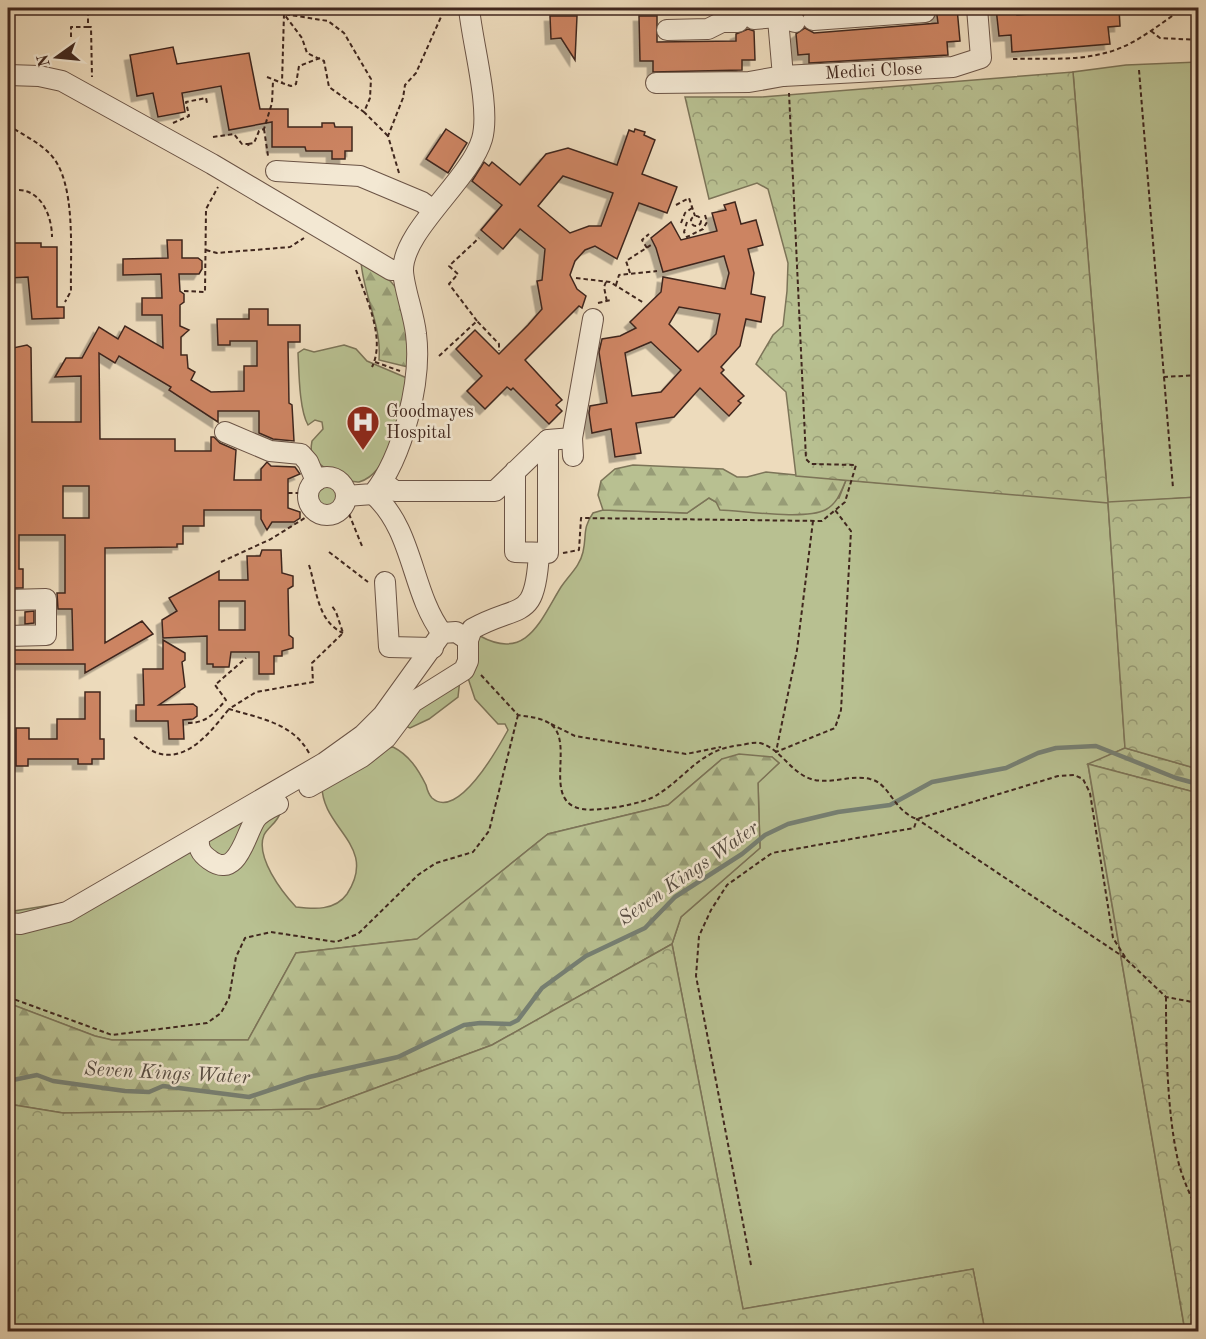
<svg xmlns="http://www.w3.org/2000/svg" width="1206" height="1339" viewBox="0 0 1206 1339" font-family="'Old Standard TT',serif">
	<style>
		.green { fill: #b8c091; stroke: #7c7458; stroke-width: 1.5 }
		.forest { fill: url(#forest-firs); stroke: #7c7458; stroke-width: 1.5 }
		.park { fill: url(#park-crowns); stroke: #7c7458; stroke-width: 1.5 }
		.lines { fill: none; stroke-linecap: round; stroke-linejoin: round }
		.stream { stroke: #768074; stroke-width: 4.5 }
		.building { fill: #cc8462; stroke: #40271e; stroke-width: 1.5; fill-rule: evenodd; filter: url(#shadow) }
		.minor-casing { stroke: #6b5446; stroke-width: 22 }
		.path { stroke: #40271e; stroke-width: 2; stroke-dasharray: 4.5 3; stroke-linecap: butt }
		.minor { stroke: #f3e8d3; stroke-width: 20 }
		.labels { text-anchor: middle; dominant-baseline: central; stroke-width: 5; stroke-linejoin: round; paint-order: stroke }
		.street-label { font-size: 18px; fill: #40271e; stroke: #f3e8d3 }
		.poi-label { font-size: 18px; fill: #40271e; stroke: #f3e8d3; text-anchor: start }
		.water-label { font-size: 20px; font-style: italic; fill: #564c42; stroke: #f3e8d3 }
	</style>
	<defs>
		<pattern id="forest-firs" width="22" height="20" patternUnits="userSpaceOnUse" patternTransform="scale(1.5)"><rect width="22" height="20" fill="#b8c091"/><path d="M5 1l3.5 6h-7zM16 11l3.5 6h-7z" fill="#979c76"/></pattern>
		<pattern id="park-crowns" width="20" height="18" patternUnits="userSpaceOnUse" patternTransform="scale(1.5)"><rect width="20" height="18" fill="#b8c091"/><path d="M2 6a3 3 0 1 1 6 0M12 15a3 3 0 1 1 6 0" fill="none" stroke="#979c76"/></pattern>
		<filter id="shadow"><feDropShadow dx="-5.5" dy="5.5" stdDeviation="0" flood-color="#0004"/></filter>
	</defs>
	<rect width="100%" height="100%" fill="#eddbbc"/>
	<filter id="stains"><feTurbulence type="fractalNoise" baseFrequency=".00333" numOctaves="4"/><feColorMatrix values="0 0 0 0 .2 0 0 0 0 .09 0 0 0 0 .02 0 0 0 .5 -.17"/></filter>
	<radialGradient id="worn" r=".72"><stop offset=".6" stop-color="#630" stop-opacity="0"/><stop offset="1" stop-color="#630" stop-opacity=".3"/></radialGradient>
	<g class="green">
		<path d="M1198,62v435l-90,6 17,245 -37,17 97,566h-200l-12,-62 -230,40 -71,-365 9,-27 79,-69 -2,-66 21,-19 -7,-6 -50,2 -54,46 -120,29 -130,105 -122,14 -48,87h-136l-17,-4 -87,-33v-91l62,-10 168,-82 42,-7c-2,9 -12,14 -16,22 -9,22 18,57 32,72 18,2 39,4 51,-13 32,-49 -26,-65 -25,-109l56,-35 15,-3c16,8 25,22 33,38 1,4 3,10 6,13 26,23 66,-50 76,-68l-3,-6h-7l-23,-25 -7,-21 2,-37 10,-5c47,26 61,-17 81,-49 8,-12 19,-21 22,-35 4,-17 -1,-23 10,-39l10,-3 84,3 22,-15 7,4 123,-4 7,-18 262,22 -35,-430 53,-7z"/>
		<path d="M344,345l12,4 11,12 40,17c-2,29 -17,96 -48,104 -10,1 -42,-16 -46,-26 -3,-5 -2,-10 -1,-15l11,-12 -1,-7 -7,-2 -7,5c-9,-16 -9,-54 -10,-72l6,-4 10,3z"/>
		<circle cx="327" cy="496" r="13"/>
		<path d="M460,679l-2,18 -29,22 -19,9 -7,-3 2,-7z"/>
	</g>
	<g class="forest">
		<path d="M361,261c8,5 19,10 27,18 23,20 20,61 20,88l-29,-7c3,-35 -16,-65 -18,-99z"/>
		<path d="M633,465l90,4 14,8h10l19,-5 80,8c-5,12 -9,24 -21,30 -20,10 -80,1 -105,0l-4,-8 -7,-4 -22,15 -84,-3 -5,-15 3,-14 14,-12z"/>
		<path d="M1125,748l73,21v24l-110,-29z"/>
		<path d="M739,754l33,3 7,6 -21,20 2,65 -79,69 -9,27 -180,101 -173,64 -256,4 -55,-9v-101l87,33 17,4h136l48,-87 121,-14 131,-105 120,-29 54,-46z"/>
	</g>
	<g class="park">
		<path d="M1073,72l35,430 90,-5v272l-73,-21 -17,-245 -312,-27 -10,-84 -30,-28 17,-29 10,-9 4,-35 1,-28 -20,-74 -11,-6 -48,16 -24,-102h76z"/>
		<path d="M1088,764l110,29v538h-13z"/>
		<path d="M672,944l71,365 230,-40 12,62h-977v-227l55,9 256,-4 173,-64z"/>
	</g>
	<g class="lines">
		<path class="stream" d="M8,1081l29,-6 16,6 72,10 24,1 14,-6 86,11 60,-20 89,-20 66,-32 16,-2 30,1 8,-4 24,-32 44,-32 59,-28 30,-31 67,-43 23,-19 23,-11 50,-12 52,-7 42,-23 74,-14 32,-15 18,-5 40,-2 80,32 22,6"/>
	</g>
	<g class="building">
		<path d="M936,8h21l3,33 -13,1 1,13 -139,8v-9l-11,1 -2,-21 9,-6 9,5 124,-10z"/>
		<path d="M996,8h20l1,7 102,-7 1,18 -12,1 2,17 -98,8 -1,-17 -12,1z"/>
		<path d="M550,16h27l-2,44 -14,-22 -10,1z"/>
		<path d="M639,16h18v26l79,-1v-7l12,-5 6,2 1,29h-13v10l-89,2v-11h-13z"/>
		<path d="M173,47l4,17 72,-11 11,56h28v18h34v-4h12l1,4h17v24h-7v8h-13v-8h-26l-1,-4h-33v-25l-43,8 -8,-44 -39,7 3,19 -27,5 -5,-24 -16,3 -7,-41z"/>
		<path d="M446,129l21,14 -19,30 -22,-14z"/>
		<path d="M635,129l10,3 -1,3 11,5 -13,34 35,13 -10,26 -28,-10 -22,56 -22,-13 -10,4 -10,11 -5,14 7,14 9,7 -4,12 -3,-2 -54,54 37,40 -6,5 6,6 -13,13 -36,-36 -2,2 -4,-3 -22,22 -18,-18 15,-15 -26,-27 19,-19 24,24 29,-29 14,-16 -5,-28 5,-1 3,-31 -25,-20 -17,20 -22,-19 21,-25 -30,-24 12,-19 5,4 3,-4 28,23 26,-31 22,-6 49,17 12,-35 5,2zM563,176l50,17 -12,33h-12l-19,7 -32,-27z"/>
		<path d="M735,202l6,22 15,-4 7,25 -15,4 6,24 -3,21 14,3 -4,25 -15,-3 -6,27 -19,21 3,3 -3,3 23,23 -6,5 3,2 -12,13 -29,-28 -26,29 -38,6 5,30 -26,4 -4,-28 -19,4 -3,-20 1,-7 17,-3 -8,-51 3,-13 18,-3 16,-8 -6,-6 31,-30 2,-15 62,12 4,-16 -5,-17 -61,16 -7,-24 -5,-10 20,-16 10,18 36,-9 -5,-18 14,-3 -2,-5zM679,307l41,7 -4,20 -18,18 -29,-28zM651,342l30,28 -20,22 -29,4 -7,-43z"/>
		<path d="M167,240h15v18h16l4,3v8l-3,5h-20l1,17 4,3v8l-4,3v21l9,4 -8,7v18h6l1,13 7,4 -4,8 20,12 33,-1v-25h13v-25h-27v4h-12l-1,-26h32v-10h19v16h32v17h-12l1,61 3,2 2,36 -21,-2 -14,-6v-22h-41v11l-49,-32 2,-3 -52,-31 -4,7 -16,-10 1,86h75v12h36v-14h3l6,6 16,7 -2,30h27v-11l6,-7 4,4 24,1 5,7 -12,5v29l12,4v6l-6,4h-22l-5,8 -6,-11v-9h-57v16h-21v18h-6v3l-72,1v95l37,-22 11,13 -68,39v-9h-77v-14h65l-1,-41h-14l-1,-16h8v-58h-46v34h4v19h-15v-185h2l-2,-54 19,-4 4,3 1,74h49v-46l-26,1 11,-19h16l17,-31 19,12 7,-13 38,22 -1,-33h-20v-17h20l-1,-24 -38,1v-16l45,-1zM63,486h26v32h-26z"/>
		<path d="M8,243h33v4h16v60h7v11l-32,1 -4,-42 -20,1z"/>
		<path d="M262,550h19l1,23 11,3v10l-5,3 1,46 4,3v10l-11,3v5h-8v18h-15v-22h-28l-2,15h-16v-3h-6v-28l-44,2 -1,-18 15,-9 -8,-13 50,-27v9h29l-1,-24h13zM219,601h26v29h-26z"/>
		<path d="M34,611v12l-9,1v-12z"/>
		<path d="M163,640l22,13v7l-3,2 3,25 -26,18 34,-1 4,3v9l-4,3 -10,1 1,19h-15l-1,-18h-32v-16h8l-1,-36h20z"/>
		<path d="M85,692h15v47h4v20h-12v5h-14v-5h-50v7h-12v-38h13v11h28v-20h28z"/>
	</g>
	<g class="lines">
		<defs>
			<g id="minor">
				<path id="s1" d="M777,8l6,68 170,-9 28,-9 -4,-50"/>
				<path d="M754,19l24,-2 17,5"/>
				<path d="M813,20l112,-8"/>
				<path d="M667,30l41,-1 14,-7h16"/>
				<path d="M8,75l31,1 23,5 150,83 179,106h12"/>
				<path d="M656,83l93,-1 34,-6"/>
				<path d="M276,171l84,5 62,26 11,8"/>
				<path d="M225,432l45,19 31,3 7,8 8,19"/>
				<path d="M572,438l1,18"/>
				<path d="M548,440l24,-2 21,-119"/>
				<circle cx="327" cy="496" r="19"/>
				<path d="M383,482l12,9h100l53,-51v113l-33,-1v-81"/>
				<path d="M373,494c41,36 38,98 69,139"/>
				<path d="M346,496l27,-2c30,-37 49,-113 43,-160 -2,-20 -12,-45 -13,-63 -1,-40 67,-91 79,-132 9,-31 -10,-97 -13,-131"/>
				<path d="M385,582l4,65 44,1"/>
				<path d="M8,600l38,-1v36l-38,1"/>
				<path d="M309,787l53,-30 24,-19 27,-36 51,-32 4,-9v-21l4,-11c49,-27 63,-6 67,-76"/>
				<path d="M199,836c-1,12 1,17 11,24 27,20 35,-24 45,-40 5,-8 15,-12 23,-16"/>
				<path d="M8,923l12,1 47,-12 257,-149 39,-28 20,-20 59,-82 14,-1 12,8"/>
			</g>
		</defs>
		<use href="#minor" class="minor-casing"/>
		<g class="path">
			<path d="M284,8v6l44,7 16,12 27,46 -1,19 -6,14 24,24"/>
			<path d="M88,11v16h3l1,50"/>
			<path d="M1151,31l9,7 38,2"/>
			<path d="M71,37v-10h17"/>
			<path d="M320,58l-21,8 -3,18 -5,2 -9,-3 2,-69 18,24 5,15 17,8 5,26 35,25"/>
			<path d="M1013,59c30,-1 63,2 92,-6 30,-7 54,-29 79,-45"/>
			<path d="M1139,70l25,307 34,-2"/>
			<path d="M267,77l15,6"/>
			<path d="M8,94v15"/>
			<path d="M173,123l16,-7 -3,-14 20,-4 1,5"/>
			<path d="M8,125c13,9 31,17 42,29 27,27 20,101 21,137l-6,11"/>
			<path d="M264,129l4,27"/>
			<path d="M213,137l21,-3 8,10h6l1,3"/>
			<path d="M248,144l6,-1 5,-12 5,-2 8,-26 1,-22"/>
			<path d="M399,173l-11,-37 15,-38 2,-13 11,-12 29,-65"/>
			<path d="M19,190c23,1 33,27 33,47"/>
			<path d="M676,205l13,-7 6,18"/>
			<circle cx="696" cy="221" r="5"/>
			<path d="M687,222l-3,10 3,5 16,-8 4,-7 -2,-7"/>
			<path d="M681,223l4,-10 7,-5"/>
			<path d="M647,248l-5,-8 7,-6"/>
			<path d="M206,250l11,3 73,-6 14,-9"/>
			<path d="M356,270c10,28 30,68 16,97"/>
			<path d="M630,273l-4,-12 25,-16"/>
			<path d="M576,278l34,4 34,21"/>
			<path d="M606,282l-2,5 3,15"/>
			<path d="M616,285l3,-10 38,-4"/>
			<path d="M184,291l21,1 1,-83 12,-22"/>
			<path d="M598,303l13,-3"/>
			<path d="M477,321l-28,-37 9,-10 -9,-8 30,-28"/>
			<path d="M439,356l38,-35 22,23v7"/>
			<path d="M375,362l25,9"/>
			<path d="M1164,377l9,111"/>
			<path d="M288,493h17"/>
			<path d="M349,514l13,32"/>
			<path d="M813,521l-16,129 -21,102 59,-24 6,-18 10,-179 -16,-21"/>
			<path d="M329,552l39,30"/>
			<path d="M563,553l16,-3 2,-32 241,3 23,-19 11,-37 -45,-1 -5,-5 -17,-366"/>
			<path d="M221,562l50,-23 45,-28"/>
			<path d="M309,565c8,25 8,56 34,68"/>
			<path d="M481,675l37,40c11,2 21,2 31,8 28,17 -9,79 33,86 15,3 62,-5 75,-14 32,-20 43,-46 84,-50 6,-1 13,-3 19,-2 21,6 30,29 51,36 19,6 41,-5 59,0 20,4 23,32 47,40l141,-43 16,-1 9,4 7,14 23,145 14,22 39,37 32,6"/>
			<path d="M188,723c19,0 26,-10 38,-23l-11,-15 31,-27"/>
			<path d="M551,724l24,12 111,18 35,-7"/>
			<path d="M134,737c7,5 15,13 23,16 31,10 55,-23 72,-44"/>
			<path d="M309,753c-16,-30 -50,-35 -80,-44l27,-17 57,-10 -1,-19 31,-30 -7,-21 -4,-6"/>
			<path d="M8,997l104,38 95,-12 14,-10 8,-15 7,-41 9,-19 26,-6 65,10 22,-8 60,-59 18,-12 37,-11 16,-21 29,-116"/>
			<path d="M1166,997c0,49 1,111 11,159 4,20 13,38 21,56"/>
			<path d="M751,1265l-55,-289 3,-40 12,-26 16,-25 45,-32 142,-25 3,-9 208,139"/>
		</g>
		<use href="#minor" class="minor"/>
	</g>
	<defs>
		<symbol id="hospital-pin" viewBox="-11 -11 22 30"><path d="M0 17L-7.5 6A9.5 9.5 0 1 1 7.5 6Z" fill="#8f2418" stroke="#f3e8d3"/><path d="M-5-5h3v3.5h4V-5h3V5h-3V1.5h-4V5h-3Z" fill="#fff"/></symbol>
	</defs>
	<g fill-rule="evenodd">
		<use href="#hospital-pin" x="344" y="403" width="38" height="52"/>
	</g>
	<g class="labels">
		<g class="street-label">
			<text stroke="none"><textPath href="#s1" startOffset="159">Medici Close</textPath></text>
		</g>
		<g class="poi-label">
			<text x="386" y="412">Goodmayes<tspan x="386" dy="21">Hospital</tspan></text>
		</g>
		<g class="water-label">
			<text transform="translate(689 874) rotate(-35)">Seven Kings Water</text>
			<text transform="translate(167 1074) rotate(3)">Seven Kings Water</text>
		</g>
	</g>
	<rect width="1206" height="1339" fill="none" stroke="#eddbbc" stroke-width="30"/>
	<rect x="9" y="9" width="1188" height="1321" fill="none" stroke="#40271e" stroke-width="3"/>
	<rect x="15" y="15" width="1176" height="1309" fill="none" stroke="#40271e" stroke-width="1.5"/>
	<g transform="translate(57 57) rotate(255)" stroke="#f3e8d3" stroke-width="4.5" paint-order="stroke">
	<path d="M0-4.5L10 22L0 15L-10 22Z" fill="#40271e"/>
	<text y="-9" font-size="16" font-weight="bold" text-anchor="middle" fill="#40271e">N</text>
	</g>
	<rect width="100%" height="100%" filter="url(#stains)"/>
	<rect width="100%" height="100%" fill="url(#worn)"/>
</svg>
